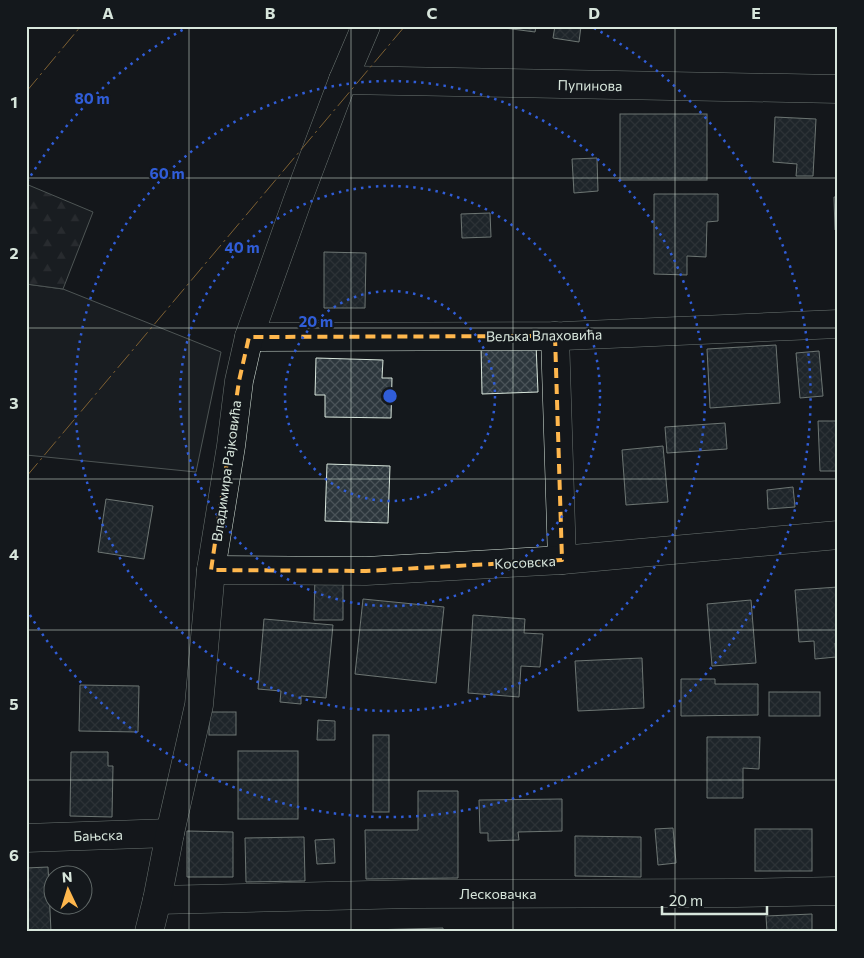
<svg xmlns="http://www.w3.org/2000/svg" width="864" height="958" viewBox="0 0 864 958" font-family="Commissioner,sans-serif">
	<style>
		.grass { fill: #202428; stroke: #939e99 }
		.forest { fill: url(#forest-firs); stroke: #939e99 }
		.building { fill: url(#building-cross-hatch); stroke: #d8e6dc }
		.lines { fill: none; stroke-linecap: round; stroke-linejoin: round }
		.minor-casing { stroke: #d8e6dc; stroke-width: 29 }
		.minor { stroke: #14181c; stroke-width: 28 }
		.power { stroke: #ffb74d; stroke-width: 1; stroke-dasharray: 18 4 2.5 4; stroke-linecap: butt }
		.marked { fill: none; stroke: #ffb74d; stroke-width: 4; stroke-dasharray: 10 6; stroke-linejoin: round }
		.grid { fill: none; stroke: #d8e6dc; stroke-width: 1; stroke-opacity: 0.55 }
		.ring { fill: none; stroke: #305dd8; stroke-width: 2.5; stroke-dasharray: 2.5 5 }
		.labels { text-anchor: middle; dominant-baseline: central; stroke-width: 4; stroke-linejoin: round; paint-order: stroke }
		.street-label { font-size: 14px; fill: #d8e6dc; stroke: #14181c }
		.centre { fill: #305dd8; stroke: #14181c; stroke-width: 2.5 }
		.ring-label { font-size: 15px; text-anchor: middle; font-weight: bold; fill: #305dd8; stroke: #14181c; stroke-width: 4; stroke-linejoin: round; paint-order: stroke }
		.neatline { fill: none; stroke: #d8e6dc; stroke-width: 2 }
		.grid-label { font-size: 16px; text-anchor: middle; font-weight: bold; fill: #d8e6dc }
	</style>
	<defs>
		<pattern id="forest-firs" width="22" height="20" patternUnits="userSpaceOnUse" patternTransform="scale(1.25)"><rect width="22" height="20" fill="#202428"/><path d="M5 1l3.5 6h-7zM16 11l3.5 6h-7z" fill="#404447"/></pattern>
		<pattern id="building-cross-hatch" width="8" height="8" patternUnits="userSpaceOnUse" patternTransform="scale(1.25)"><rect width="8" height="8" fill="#2c363c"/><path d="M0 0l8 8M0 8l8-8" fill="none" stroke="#4a5358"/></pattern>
	</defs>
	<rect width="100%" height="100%" fill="#14181c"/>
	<path class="grass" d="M26,284l37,5 158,63 -25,120 -170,-17z"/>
	<path class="forest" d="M26,184l67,28 -30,77 -37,-5z"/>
	<g class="building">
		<path d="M489,26h47l-1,6z"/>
		<path d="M555,26h26l-2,16 -26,-4z"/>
		<rect x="620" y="114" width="87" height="66"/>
		<path d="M775,117l41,2 -3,57h-17l1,-12 -24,-2z"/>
		<path d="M597,158l1,33 -24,2 -2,-34z"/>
		<path d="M654,194h64v27l-11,1 -1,35 -19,-1v19l-33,-1z"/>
		<path d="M834,197h4v33h-3z"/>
		<path d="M490,213l1,24 -29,1 -1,-24z"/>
		<path d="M324,252l42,1 -1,55h-41z"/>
		<path d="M536,344l2,48 -56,2 -1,-49z"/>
		<path d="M776,345l4,58 -70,5 -3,-59z"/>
		<path d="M819,351l4,45 -23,2 -4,-45z"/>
		<path d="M316,358l67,2 -1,18h10l-1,40 -66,-1v-22h-10z"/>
		<path d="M818,421h20v50h-18z"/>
		<path d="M725,423l2,26 -60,4 -2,-26z"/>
		<path d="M663,446l5,56 -42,3 -4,-55z"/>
		<path d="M327,464l63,2 -2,57 -63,-2z"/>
		<path d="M793,487l2,20 -27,2 -1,-19z"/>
		<path d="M106,499l47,7 -9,53 -46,-7z"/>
		<path d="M315,574h28v46h-29z"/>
		<path d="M838,587v56h-3l1,14 -21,2 -1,-18 -15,1 -4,-52z"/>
		<path d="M363,599l81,8 -8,76 -81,-9z"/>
		<path d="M751,600l5,63 -44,3 -5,-62z"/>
		<path d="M473,615l52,4 -1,14 19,1 -3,33 -19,-1 -2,31 -51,-4z"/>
		<path d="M264,619l69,6 -7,73 -25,-2v8l-21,-2 1,-11 -23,-2z"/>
		<path d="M642,658l2,50 -66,3 -3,-50z"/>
		<path d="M681,679h34v5h43v31l-77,1z"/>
		<path d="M80,685l59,1 -1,46 -59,-1z"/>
		<rect x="769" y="692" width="51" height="24"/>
		<rect x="209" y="712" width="27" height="23"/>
		<path d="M318,720l17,1v19h-18z"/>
		<rect x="373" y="735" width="16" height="77"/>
		<path d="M707,737h53l-1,32 -16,-1v30h-36z"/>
		<rect x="238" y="751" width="60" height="68"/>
		<path d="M71,752h37v14h5l-1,51 -42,-1z"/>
		<path d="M418,791h40v87l-92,1 -1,-49h53z"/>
		<path d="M562,799v32l-44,1 1,8 -31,1v-8h-8l-1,-33z"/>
		<path d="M673,828l3,35 -18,2 -3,-36z"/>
		<rect x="755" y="829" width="57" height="42"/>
		<path d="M187,831l46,1v45h-46z"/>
		<path d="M575,836l66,1v40l-66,-1z"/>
		<path d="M304,837l1,44 -59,1 -1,-44z"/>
		<path d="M334,839l1,24 -18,1 -2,-24z"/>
		<path d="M48,867l3,65h-25v-64z"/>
		<path d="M812,914v18h-45l-1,-16z"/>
		<path d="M443,928v4h-74v-2z"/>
	</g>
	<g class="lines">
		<defs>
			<g id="minor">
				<path d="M343,80l495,9"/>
				<path d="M555,336l7,224"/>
				<path d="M249,337l314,-1 275,-12"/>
				<path d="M211,570l155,1 196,-11 276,-25"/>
				<path d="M26,838l144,-5"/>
				<path d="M157,900l255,-6 324,-1 102,-2"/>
				<path d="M149,932l8,-32 13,-67 29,-128 12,-135 20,-124 8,-65 10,-44 49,-138 45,-119 23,-54"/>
			</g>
		</defs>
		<use href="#minor" class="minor-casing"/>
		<use href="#minor" class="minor"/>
		<g class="power">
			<path d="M26,92l55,-66"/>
			<path d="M26,477l379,-451"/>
		</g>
	</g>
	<path d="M0 0H864V958H0ZM555,336l7,224 -196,11 -155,-1 28,-189 10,-44z" fill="#14181c" fill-opacity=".55" fill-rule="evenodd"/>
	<path class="marked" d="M555,336l7,224 -196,11 -155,-1 28,-189 10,-44z"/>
	<path class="grid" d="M189,26v906M351,26v906M513,26v906M675,26v906M26,178h812M26,328h812M26,479h812M26,630h812M26,780h812"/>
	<g class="ring">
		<circle cx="390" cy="396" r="105"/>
		<circle cx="390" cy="396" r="210"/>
		<circle cx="390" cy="396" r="315"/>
		<path d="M27 182A421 421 0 0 1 186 28M594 28A421 421 0 1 1 27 610"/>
	</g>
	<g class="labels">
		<g class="street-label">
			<text transform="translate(590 85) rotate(1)">Пупинова</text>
			<text transform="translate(544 335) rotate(-1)">Вељка Влаховића</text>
			<text transform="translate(226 471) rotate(-82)">Владимира Рајковића</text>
			<text transform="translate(525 562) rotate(-3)">Косовска</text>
			<text transform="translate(98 835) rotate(-2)">Бањска</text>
			<text x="498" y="893">Лесковачка</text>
		</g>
	</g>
	<circle cx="390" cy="396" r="8" class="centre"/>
	<g class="ring-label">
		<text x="92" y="104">80 m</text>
		<text x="167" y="179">60 m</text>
		<text x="242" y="253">40 m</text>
		<text x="316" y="327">20 m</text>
	</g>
	<rect width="864" height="958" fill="none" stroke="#14181c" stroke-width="55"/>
	<g transform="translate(68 890) rotate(356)"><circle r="24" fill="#14181c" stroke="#626a69"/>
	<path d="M0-4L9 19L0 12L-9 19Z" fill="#ffb74d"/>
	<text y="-8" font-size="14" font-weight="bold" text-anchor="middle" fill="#d8e6dc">N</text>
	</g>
	<path d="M662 906v8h105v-8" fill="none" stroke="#d8e6dc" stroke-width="2.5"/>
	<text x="669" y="906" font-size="15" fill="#d8e6dc" stroke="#14181c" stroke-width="4" paint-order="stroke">20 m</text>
	<rect x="28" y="28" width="808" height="902" class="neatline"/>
	<g class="grid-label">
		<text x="108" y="19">A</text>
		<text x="270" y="19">B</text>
		<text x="432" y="19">C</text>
		<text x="594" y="19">D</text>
		<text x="756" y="19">E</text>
		<text x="14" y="108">1</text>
		<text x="14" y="259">2</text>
		<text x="14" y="409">3</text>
		<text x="14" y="560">4</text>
		<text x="14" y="710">5</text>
		<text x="14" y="861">6</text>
	</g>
</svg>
